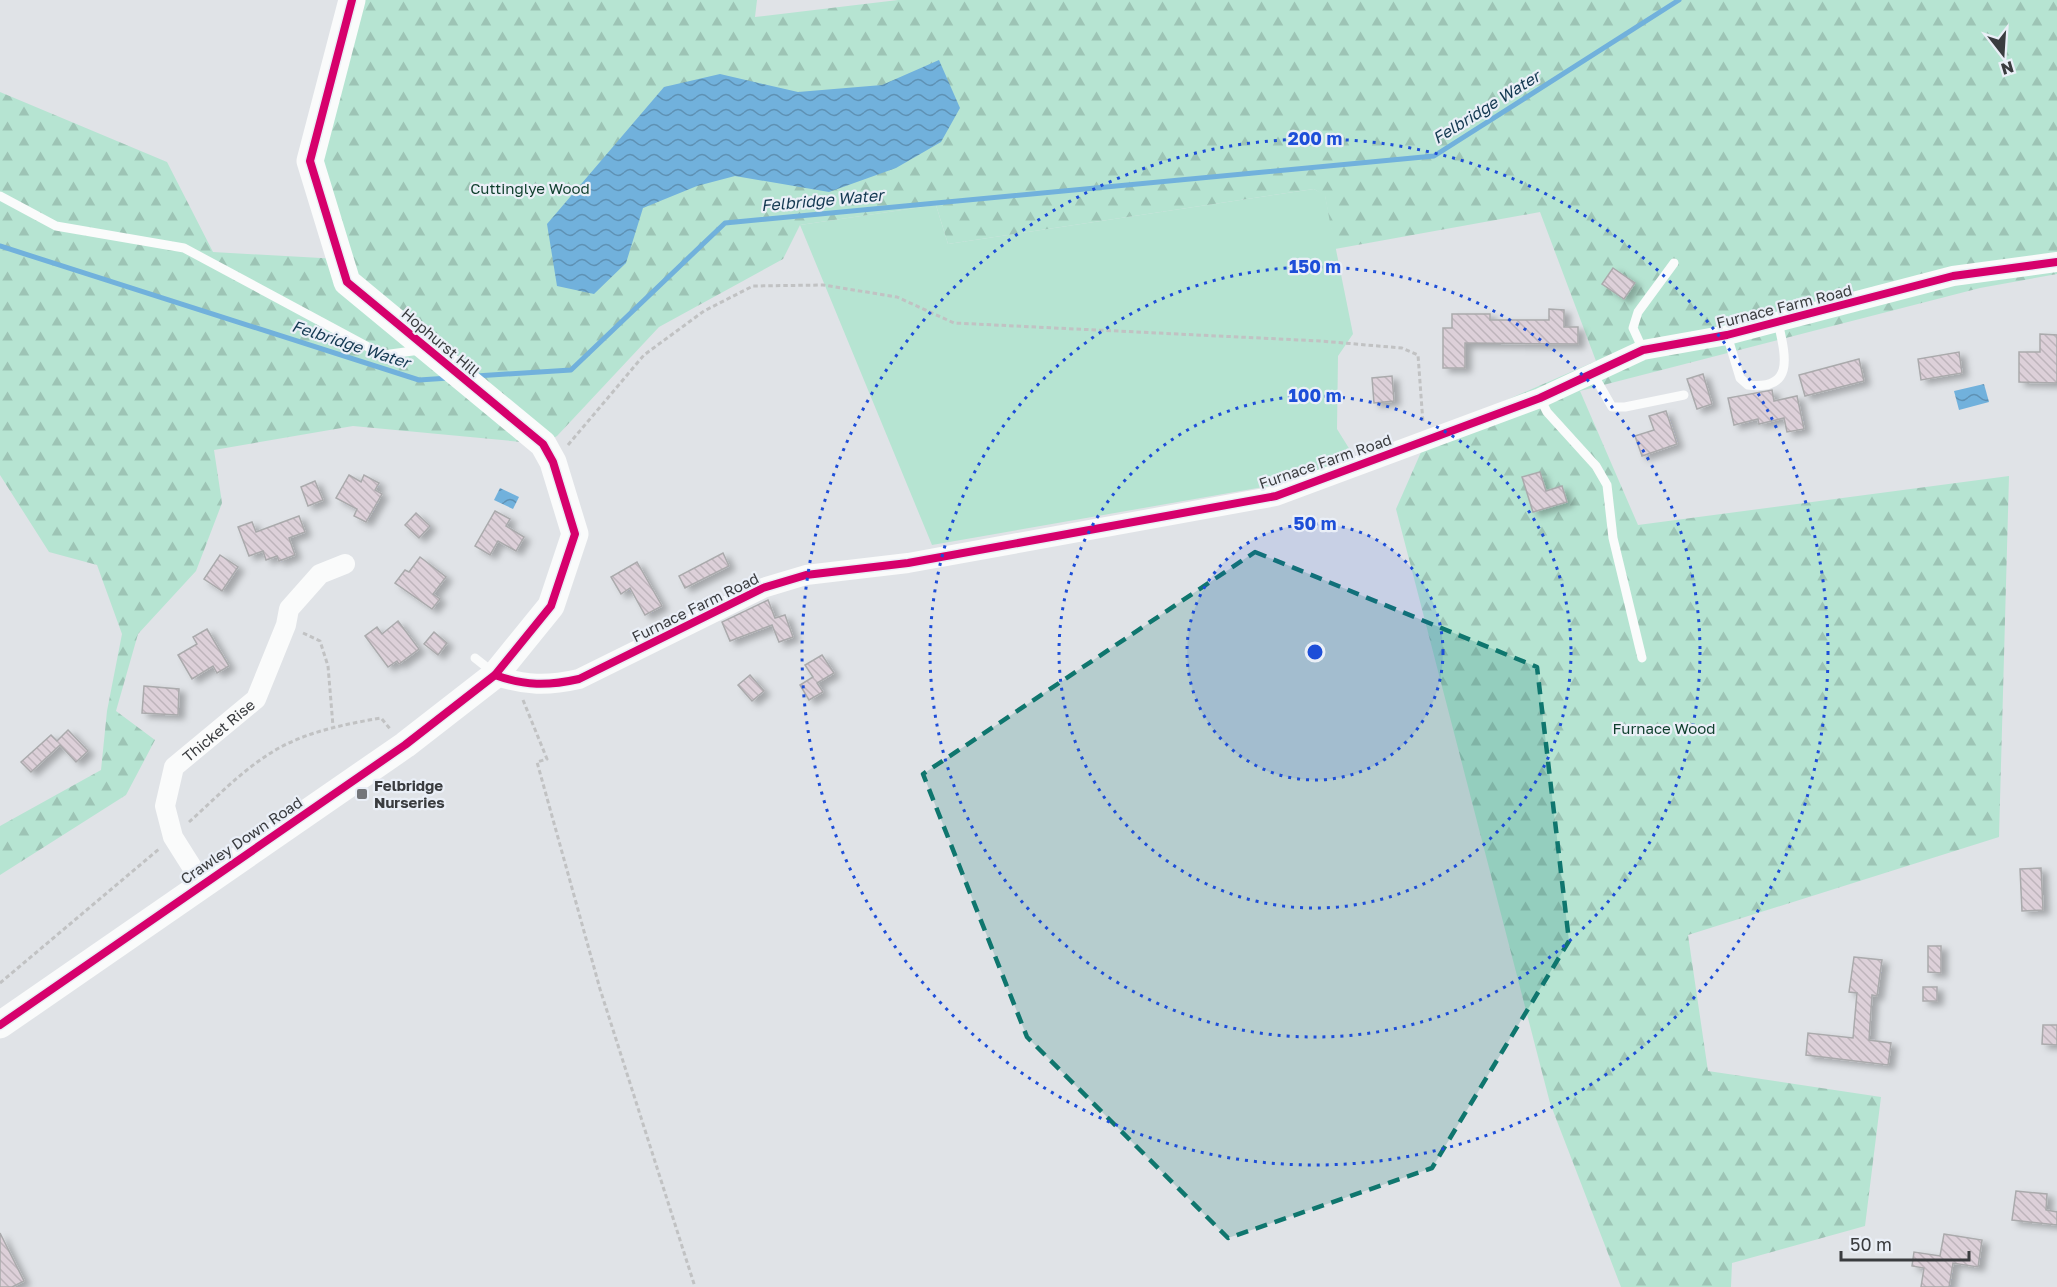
<svg xmlns="http://www.w3.org/2000/svg" width="2057" height="1287" viewBox="0 0 2057 1287" font-family="'Golos Text',sans-serif">
	<style>
		.grass { fill: #b6e4d2 }
		.forest { fill: url(#forest-firs) }
		.water { fill: url(#water-waves) }
		.lines { fill: none; stroke-linecap: round; stroke-linejoin: round }
		.stream { stroke: #71b1dc; stroke-width: 5 }
		.building { fill: url(#building-back-hatch); stroke: #aaaaac; stroke-width: 1.5; filter: url(#shadow) }
		.path { stroke: #c1c2c3; stroke-width: 3; stroke-dasharray: 4.5 3; stroke-linecap: butt }
		.lane { stroke: #fafbfb; stroke-width: 9 }
		.street { stroke: #fafbfb; stroke-width: 20 }
		.secondary { stroke: #fafbfb; stroke-width: 27 }
		.cycleway-casing { stroke: #eaeff7; stroke-width: 11 }
		.cycleway { stroke: #d6006c; stroke-width: 8 }
		.marked { fill: #0f766e; fill-opacity: 0.2; stroke: #0f766e; stroke-width: 4.5; stroke-dasharray: 12 8; stroke-linejoin: round }
		.ring { fill: none; stroke: #1d4ed8; stroke-width: 3; stroke-dasharray: 3 6 }
		.poi-dot { fill: #74767a; stroke: #eaeff7; stroke-width: 2 }
		.labels { text-anchor: middle; dominant-baseline: central; stroke-width: 4.5; stroke-linejoin: round; paint-order: stroke }
		.park-label { font-size: 15px; fill: #0f3f2d; stroke: #eaeff7 }
		.street-label { font-size: 15px; fill: #3a3c3f; stroke: #eaeff7 }
		.poi-label { font-size: 15px; font-weight: bold; fill: #3a3c3f; stroke: #eaeff7; text-anchor: start }
		.water-label { font-size: 16px; font-style: italic; fill: #133851; stroke: #eaeff7 }
		.centre { fill: #1d4ed8; stroke: #eaeff7; stroke-width: 3 }
		.ring-label { font-size: 18px; text-anchor: middle; font-weight: bold; fill: #1d4ed8; stroke: #eaeff7; stroke-width: 4.5; stroke-linejoin: round; paint-order: stroke }
	</style>
	<defs>
		<pattern id="forest-firs" width="22" height="20" patternUnits="userSpaceOnUse" patternTransform="scale(1.5)"><rect width="22" height="20" fill="#b6e4d2"/><path d="M5 1l3.5 6h-7zM16 11l3.5 6h-7z" fill="#9dc4b5"/></pattern>
		<pattern id="water-waves" width="16" height="10" patternUnits="userSpaceOnUse" patternTransform="scale(1.5)"><rect width="16" height="10" fill="#71b1dc"/><path d="M0 5q4-4 8 0t8 0" fill="none" stroke="#5e91b4"/></pattern>
		<pattern id="building-back-hatch" width="6" height="6" patternUnits="userSpaceOnUse" patternTransform="scale(1.5)"><rect width="6" height="6" fill="#ddd0d9"/><path d="M-1 5l2 2M0 0l6 6M5-1l2 2" fill="none" stroke="#beb4bb"/></pattern>
		<filter id="shadow"><feDropShadow dx="6" dy="4" stdDeviation="3" flood-color="#0004"/></filter>
	</defs>
	<rect width="100%" height="100%" fill="#e0e3e7"/>
	<path class="grass" d="M1314,189l11,6 28,139 -15,22 -1,73 18,29 -86,28 -337,59 -132,-320 136,-20 12,39z"/>
	<path class="forest" d="M352,0h405l-2,17 143,-17h1159v274l-77,14 -400,103 58,134 371,-49 -10,361 -311,98 20,136 173,26 -16,129 -133,37 -1,24h-110l-71,-184 -154,-594 33,-75 167,-73 -56,-149 -205,37 -10,-53 -11,-7 -366,55 -12,-39 -136,20 -17,34 -124,68 -102,109 -14,8 -190,-18 -139,24 8,53 -26,68 -58,63 -22,77 39,29 -29,55 -126,80v-49l101,-56 6,-59 15,-77 -25,-69 -48,-13 -49,-77v-383l167,70 46,90 126,7 -29,-98z"/>
	<g class="water">
		<path d="M939,60l21,48 -19,34 -45,26 -67,24 -94,-16 -38,10 -54,22 -17,55 -32,31 -37,-8 -10,-62 117,-137 56,-13 78,18 84,-7z"/>
		<path d="M1984,384l5,18 -30,8 -5,-19z"/>
		<path d="M500,488l19,9 -6,12 -19,-9z"/>
	</g>
	<g class="lines">
		<g class="stream">
			<path d="M0,246l419,134 30,-2"/>
			<path d="M476,376l95,-6 154,-147 709,-67 245,-156"/>
		</g>
	</g>
	<g class="building">
		<path d="M1613,268l22,15 -11,16 -22,-15z"/>
		<path d="M1549,309l15,1v17h14v17l-113,-1v25h-22v-40h9v-14h38v6h59z"/>
		<path d="M2040,334l17,1v48l-38,-1v-30h21z"/>
		<path d="M1959,352l3,21 -41,7 -3,-21z"/>
		<path d="M1859,359l5,22 -59,15 -6,-21z"/>
		<path d="M1703,374l9,30 -15,5 -10,-30z"/>
		<path d="M1392,376l2,25 -20,2 -2,-25z"/>
		<path d="M1772,390l2,11 23,-5 7,33 -17,3 -3,-14 -25,6 -1,-5 -24,6 -6,-27z"/>
		<path d="M1666,411l11,33 -35,12 -7,-20 19,-6 -5,-14z"/>
		<path d="M1540,472l6,19 16,-5 5,16 -34,10 -11,-35z"/>
		<path d="M349,475l12,7 3,-7 15,8 -4,7 7,4 -16,28 -12,-6 3,-7 -21,-11z"/>
		<path d="M315,481l8,19 -15,6 -7,-19z"/>
		<path d="M495,511l15,8 -4,7 18,11 -8,14 -18,-10 -8,14 -15,-9z"/>
		<path d="M416,513l14,13 -11,12 -14,-13z"/>
		<path d="M299,516l6,16 -16,6 6,17 -16,6 -2,-5 -11,4 -3,-9 -14,5 -11,-29 14,-5 4,10z"/>
		<path d="M723,553l6,13 -44,22 -6,-12z"/>
		<path d="M220,555l18,12 -16,24 -18,-12z"/>
		<path d="M420,557l26,20 -13,17 7,5 -8,10 -37,-26 10,-13 4,2z"/>
		<path d="M637,562l25,44 -17,9 -15,-27 -9,6 -10,-17z"/>
		<path d="M768,600l7,18 10,-3 8,22 -14,5 -7,-17 -42,16 -8,-19z"/>
		<path d="M398,621l21,28 -20,15 -2,-3 -9,6 -23,-31 12,-9 5,7z"/>
		<path d="M207,629l22,37 -12,7 -4,-7 -21,13 -14,-24 19,-11 -4,-7z"/>
		<path d="M434,632l13,11 -9,12 -14,-11z"/>
		<path d="M822,655l12,18 -17,10 6,9 -14,8 -9,-15 13,-8 -8,-12z"/>
		<path d="M750,675l14,16 -12,10 -14,-16z"/>
		<path d="M144,686l35,3 -1,26 -36,-2z"/>
		<path d="M68,730l20,21 -12,11 -16,-17 -29,27 -10,-10 30,-27 6,6z"/>
		<path d="M2041,868l2,42 -21,1 -2,-42z"/>
		<path d="M1928,946h13v27l-13,-1z"/>
		<path d="M1854,957l28,3 -5,36 -5,-1 -3,45 22,3 -3,22 -82,-10 2,-22 45,5 4,-45 -8,-1z"/>
		<rect x="1923" y="987" width="14" height="14"/>
		<path d="M2043,1025h14v20l-15,-1z"/>
		<path d="M2016,1191l31,3 -1,16 11,2v13l-45,-5z"/>
		<path d="M0,1233l24,48 -12,6h-12z"/>
		<path d="M1944,1234l38,6 -4,27 -25,-4 -4,24h-28l3,-19 -12,-2 2,-14 26,4z"/>
	</g>
	<g class="lines">
		<g class="path">
			<path d="M568,445l76,-90 60,-44 49,-25 70,-1 74,12 57,26 366,18 82,7 16,7 5,68"/>
			<path d="M303,633l17,8 8,25 5,60"/>
			<path d="M523,700l24,59 -10,3 63,227 95,298"/>
			<path d="M189,822c28,-25 56,-55 90,-74 31,-17 67,-24 102,-30l10,12"/>
			<path d="M0,983l159,-134"/>
		</g>
		<g class="lane">
			<path d="M0,196l56,30 128,22 199,107 37,-5"/>
			<path d="M1727,335l13,43 8,7c48,6 37,-31 30,-63"/>
			<path d="M1643,350l-10,-22 5,-16 36,-49"/>
			<path d="M1592,372l20,35h13l59,-12"/>
			<path d="M1540,398l7,14 49,54 11,19 6,53 29,120"/>
			<path d="M475,658l19,15"/>
		</g>
		<g class="street">
			<path d="M495,675c30,11 53,11 84,4l184,-91 43,-13 102,-12 368,-67 264,-98 103,-48 84,-15 226,-59 104,-14"/>
			<path id="s1" d="M202,883l-29,-46 -8,-31 9,-39 82,-68 30,-74 3,-16 31,-35 25,-10"/>
		</g>
		<path class="secondary" d="M0,1025l405,-280 90,-70 56,-69 24,-72 -22,-72 -10,-18 -196,-162 -37,-121 42,-161"/>
		<defs>
			<g id="cycleway">
				<path d="M495,675c30,11 53,11 84,4l184,-91 43,-13 102,-12 368,-67 264,-98 103,-48 84,-15 226,-59 104,-14"/>
				<path d="M0,1025l405,-280 90,-70 56,-69 24,-72 -22,-72 -10,-18 -196,-162 -37,-121 42,-161"/>
			</g>
		</defs>
		<use href="#cycleway" class="cycleway-casing"/>
		<use href="#cycleway" class="cycleway"/>
	</g>
	<path class="marked" d="M1255,552l282,115 32,274 -137,227 -204,70 -201,-201 -104,-263z"/>
	<circle cx="1315" cy="652" r="128" fill="#1d4ed8" fill-opacity=".12"/>
	<g class="ring">
		<circle cx="1315" cy="652" r="128"/>
		<circle cx="1315" cy="652" r="256"/>
		<circle cx="1315" cy="652" r="385"/>
		<circle cx="1315" cy="652" r="513"/>
	</g>
	<rect class="poi-dot" x="356" y="788" width="12" height="12" rx="3"/>
	<g class="labels">
		<g class="park-label">
			<text x="530" y="188">Cuttinglye Wood</text>
			<text x="1664" y="728">Furnace Wood</text>
		</g>
		<g class="street-label">
			<text transform="translate(1784 306) rotate(-14)">Furnace Farm Road</text>
			<text transform="translate(441 342) rotate(40)">Hophurst Hill</text>
			<text transform="translate(1325 461) rotate(-19)">Furnace Farm Road</text>
			<text transform="translate(695 607) rotate(-26)">Furnace Farm Road</text>
			<text stroke="none"><textPath href="#s1" startOffset="184">Thicket Rise</textPath></text>
			<text transform="translate(241 840) rotate(-34)">Crawley Down Road</text>
		</g>
		<g class="poi-label">
			<text x="374" y="785">Felbridge<tspan x="374" dy="17">Nurseries</tspan></text>
		</g>
		<g class="water-label">
			<text transform="translate(1486 107) rotate(-32)">Felbridge Water</text>
			<text transform="translate(822 200) rotate(-5)">Felbridge Water</text>
			<text transform="translate(351 344) rotate(18)">Felbridge Water</text>
		</g>
	</g>
	<circle cx="1315" cy="652" r="9" class="centre"/>
	<g class="ring-label">
		<text x="1315" y="145">200 m</text>
		<text x="1315" y="273">150 m</text>
		<text x="1315" y="402">100 m</text>
		<text x="1315" y="530">50 m</text>
	</g>
	<g transform="translate(2003 54) rotate(163)" stroke="#eaeff7" stroke-width="4.5" paint-order="stroke">
	<path d="M0-4.5L10 22L0 15L-10 22Z" fill="#3a3c3f"/>
	<text y="-9" font-size="16" font-weight="bold" text-anchor="middle" fill="#3a3c3f">N</text>
	</g>
	<path d="M1841 1251v9h128v-9" fill="none" stroke="#3a3c3f" stroke-width="3"/>
	<text x="1850" y="1251" font-size="18" fill="#3a3c3f" stroke="#eaeff7" stroke-width="4.5" paint-order="stroke">50 m</text>
</svg>
